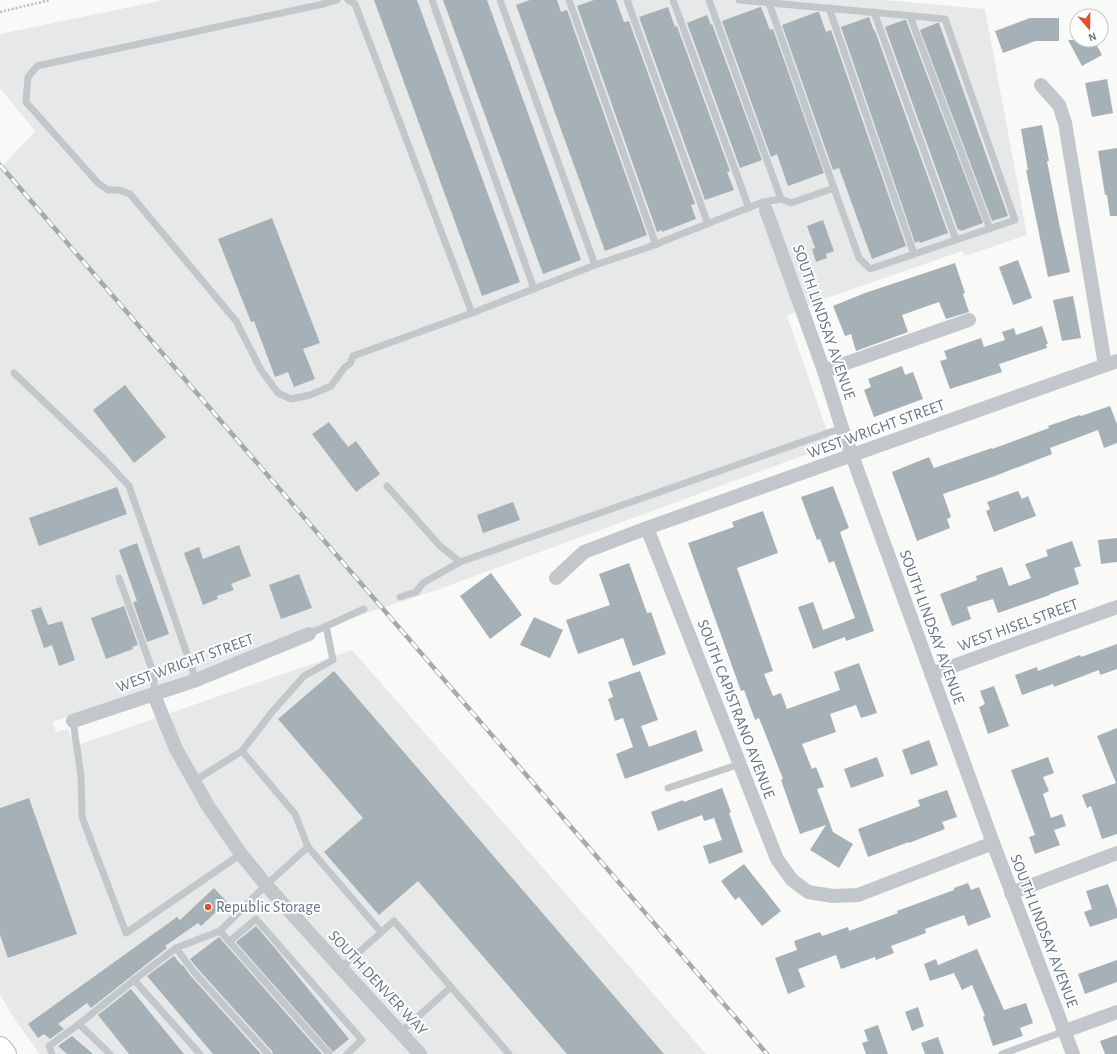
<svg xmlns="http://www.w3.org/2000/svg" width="1117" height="1054" viewBox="0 0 1117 1054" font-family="'Alegreya Sans',sans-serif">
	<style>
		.built { fill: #e7e9e8 }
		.building { fill: #a6b1b7 }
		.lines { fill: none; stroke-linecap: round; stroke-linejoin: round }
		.primary-casing { stroke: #b3babe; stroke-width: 24 }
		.path { stroke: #babec1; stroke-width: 2.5; stroke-dasharray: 2 2; stroke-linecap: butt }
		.lane { stroke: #c2c7cb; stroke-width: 7 }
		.street { stroke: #c2c7cb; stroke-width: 14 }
		.primary { stroke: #fff; stroke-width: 22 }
		.rail-casing { stroke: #a1aaaf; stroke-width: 4.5 }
		.rail { stroke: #fff; stroke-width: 3; stroke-dasharray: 9; stroke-linecap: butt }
		.poi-dot { fill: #e84b28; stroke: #fff; stroke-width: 1.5 }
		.labels { text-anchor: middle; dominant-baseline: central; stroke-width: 4; stroke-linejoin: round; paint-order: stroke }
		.street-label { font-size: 16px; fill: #637783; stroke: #fff }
		.poi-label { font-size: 16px; fill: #637783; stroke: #fff; text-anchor: start }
	</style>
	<rect width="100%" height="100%" fill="#f9f9f7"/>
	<path class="built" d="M164,0h721l100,9 42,226 -62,21 -3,-5 -147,51 -28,14 45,129 -398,146 -104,34 -277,97 3,10 12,-3 7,17 277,-96 354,404h-666l-27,-37 -13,-23v-825l35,-38 -35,-43v-54z"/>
	<g class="building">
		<path d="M374,0h43l103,282 -38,14z"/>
		<path d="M443,0h44l94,260 -38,14z"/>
		<path d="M530,0h27l4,12 6,-2 80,225 -42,16 -89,-246z"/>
		<path d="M594,0h22l8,22 5,-1 66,183 -4,1 5,14 -34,13v-2l-5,2 -80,-226z"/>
		<path d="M668,7l7,20 2,-1 53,145 -3,1 7,18 -29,10 -66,-183z"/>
		<path d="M760,7h1l9,23 3,-1 51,144 -36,13 -11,-32 -6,3 -49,-136z"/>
		<path d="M817,12h2l7,20 5,-2 75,216 -34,13 -33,-91 -6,2 -51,-145z"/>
		<path d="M707,15l4,10 1,-1 50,136 -22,8 -53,-145z"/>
		<path d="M869,17l5,14h1l73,202 -28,10 -1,-2 -4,2 -74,-216z"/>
		<path d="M1030,18h29v23h-24l-32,12 -8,-22z"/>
		<path d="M904,20h2l77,203 -22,8 -1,-2 -2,1 -73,-203z"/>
		<path d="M937,23h2l69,193 -16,5 -72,-191z"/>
		<path d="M1068,40h26l8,15 -20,11z"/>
		<path d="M1107,79l6,34 -21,4 -7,-34z"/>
		<path d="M1042,125l7,36h-2l12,62 11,49 -22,5 -22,-107h2l-7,-41z"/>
		<path d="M1117,148v68h-7l-3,-21h-2l-7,-44z"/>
		<path d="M272,218l48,125 -17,6 12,30 -21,8 -6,-15 -13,5 -21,-56 -3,1 -33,-83z"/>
		<path d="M823,220l11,31 -8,3 1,4 -11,4 -4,-13 3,-1 -8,-22z"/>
		<path d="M1018,260l14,38 -19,7 -14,-38z"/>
		<path d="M955,263l10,30 -2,1 6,18 -23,7 -7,-17 -37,13 6,17 -52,19 -5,-17 -6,2 -12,-30 32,-13z"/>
		<path d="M1073,296l8,42 -19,3 -9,-41z"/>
		<path d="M1042,326l6,18h-2l1,4 -48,16 3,8 -52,17 -10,-28 7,-2 -3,-8 37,-13 3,9 21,-7 -3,-8 12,-4 2,7z"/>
		<path d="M902,366l3,9 8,-3 10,27 -49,18 -10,-27 7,-3 -3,-8z"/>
		<path d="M125,385l41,52 -32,26 -41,-53z"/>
		<path d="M1110,406l7,18v19l-13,5 -6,-18 -48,18 2,6 -57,22 -52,18 8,23 -4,2 3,9 -33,13 -25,-69 37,-15 5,11 58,-20v1l57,-21 -1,-2 32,-11 1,1z"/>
		<path d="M329,422l19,25 8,-6 24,33 -24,18 -44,-58z"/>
		<path d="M833,486l16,42 -9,4 34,99 -28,10 -1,-4 -32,12 -15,-42 15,-5 10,28 32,-12 -21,-57 -5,2 -9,-24 -3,1 -16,-43z"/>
		<path d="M117,487l10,27 -88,32 -10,-28z"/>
		<path d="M1018,491l4,8 6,-3 8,20 -42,16 -8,-21 4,-2 -3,-7z"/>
		<path d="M513,502l7,18 -37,13 -6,-18z"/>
		<path d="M763,511l15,42 -41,15 36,103 -9,3 9,22 8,-3 6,16 53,-19 -6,-18 25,-9 18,50 -16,5 -5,-13 -26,9 6,18 -34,12 10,25 4,-2 8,20 -7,2 16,43 20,12 -14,24 -29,-18 16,-25 -26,9 -19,-54 2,-1 -18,-46 -6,-15 -4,2 -11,-30 -3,1 -53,-148 46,-16 -2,-5z"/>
		<path d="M1117,538v24l-16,2 -3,-24z"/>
		<path d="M1072,541l9,25 -7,2 5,16 -29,10v1l-52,18 -5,-14 -26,8 4,12 -19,7 -12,-32 37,-14 -1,-4 26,-9 7,19 22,-8 -6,-14 23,-8 -2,-6z"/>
		<path d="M137,543l32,91 -22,8 -14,-40 4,-1 -18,-51z"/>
		<path d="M239,545l12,31 -20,8 3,6 -17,6 1,3 -15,6 -19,-52 15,-6 4,12z"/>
		<path d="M629,563l18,50 4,-1 15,42 -33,12 -10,-28 -45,16 -12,-34 44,-15 -11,-31z"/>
		<path d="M491,573l31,42 -32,24 -30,-43z"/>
		<path d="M299,574l13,34 -31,11 -12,-34z"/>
		<path d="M124,606l14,39 -6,2 1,2 -27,10 -15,-41z"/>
		<path d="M41,607l7,18 14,-4 13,39 -16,6 -7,-21 -8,3 -13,-38z"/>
		<path d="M534,617l29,13 -13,28 -30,-13z"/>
		<path d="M1117,644v25l-17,6 -1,-5 -45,17 -1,-3 -31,11 -7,-20 22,-8 1,4 42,-16 1,2z"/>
		<path d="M334,671l330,383h-97l-149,-173 -39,34 -55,-63 39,-34 -85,-99z"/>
		<path d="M640,671l18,49 -17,6 8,21 47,-17 7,21 -78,28 -9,-25 17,-7 -10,-29 -8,3 -7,-22 5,-2 -5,-15z"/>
		<path d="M994,686l15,40 -21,8 -9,-27 6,-3 -5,-13z"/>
		<path d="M1117,728v106l-15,5 -11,-33 -4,2 -5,-13 34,-12 -19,-47z"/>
		<path d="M929,740l9,25 -27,10 -9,-25z"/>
		<path d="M877,757l7,19 -33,12 -7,-19z"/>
		<path d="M1048,757l6,16 -11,4 6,14 -6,3 8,24 11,-4 4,12 -12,4 6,15 -25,9 -6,-17 6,-2 -24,-65z"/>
		<path d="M722,788l9,24 -2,1 14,39 -34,12 -6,-18 19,-6 -8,-22 -10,3 -2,-6 -44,16 -7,-19 32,-12 1,2z"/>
		<path d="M947,790l10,27 -15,5 3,7 -36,14v-1l-41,15 -10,-28 62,-23 -2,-6z"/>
		<path d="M29,798l48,136 -69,24 -8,-23v-127z"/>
		<path d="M744,864l37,47 -19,15 -23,-29 -4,3 -14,-19z"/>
		<path d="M968,883l3,7 8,-3 12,30 -23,9 -4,-11 -39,14 1,4 -35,13 3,7 -18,7 -1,-3 -34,12 -5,-14 -38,14 7,18 -17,7 -13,-36 22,-8 -3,-9 26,-9 2,4 26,-9 1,4 49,-18 -1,-2 57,-21v-2z"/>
		<path d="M1108,884l9,25v9l-27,9 -6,-15 8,-3 -6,-18z"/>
		<path d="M214,888l13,14 -26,24 -3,-3 -33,23 2,2 -76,60 -4,-5 -29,21 6,5 -14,10 -6,-5 -6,4 -10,-14 149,-107 3,3z"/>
		<path d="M256,926l18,21 75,92 -16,13 -97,-110z"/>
		<path d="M219,937l103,117h-49l-1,-3 -75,-83 -7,-9z"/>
		<path d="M977,949l27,61 22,-7 7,20 -13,5 3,8 -30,10 -10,-29 2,-1 -13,-31 -10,5 -8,-17 -24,8 -6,-17 12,-5 2,6z"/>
		<path d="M174,956l8,10 1,-1 6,9 72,80h-48l-66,-78z"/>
		<path d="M1117,960v22l-32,12 -7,-20z"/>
		<path d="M131,989l53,65h-55l-31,-39z"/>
		<path d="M918,1007l6,19 -12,5 -7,-19z"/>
		<path d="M878,1025l10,29h-22l-4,-11 6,-2 -4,-11z"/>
		<path d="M1117,1035v19h-12l-5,-13z"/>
		<path d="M72,1036l21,18h-26l-9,-8z"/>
		<path d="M938,1037l6,17h-19l-4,-11z"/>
	</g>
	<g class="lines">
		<defs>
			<path id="primary" d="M0,1048l5,6"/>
		</defs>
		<use href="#primary" class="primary-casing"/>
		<path class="path" d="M0,12l50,-12"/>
		<g class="lane">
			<path d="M337,0l-14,4 -286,62 -9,11 -2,25 72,81 10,7h11l11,4 106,127 25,49 17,23 13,6 19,-4 21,-9 14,-19 5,-3 3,-8 119,-43"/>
			<path d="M348,0l7,4 117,309 123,-48 51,-17 117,-46 2,4"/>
			<path d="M432,0l102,289"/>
			<path d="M500,0l95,265"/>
			<path d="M569,0l87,245"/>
			<path d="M627,0l81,224"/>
			<path d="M673,0l76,208"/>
			<path d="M709,0l72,199"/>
			<path d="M739,0l206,19 70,201 -145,49 -11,-11 -25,-70 -43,15 -10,-4 -18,3"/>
			<path d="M769,3l65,185"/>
			<path d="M829,8l85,246"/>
			<path d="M874,12l82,228"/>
			<path d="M910,16l80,213"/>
			<path d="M14,373l89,85 26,28 67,194"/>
			<path d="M387,486l53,60 20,16 382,-134"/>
			<path d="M119,578l35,97v20"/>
			<path d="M400,597l16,-5 7,-9 37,-21"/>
			<path d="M309,634l55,-25"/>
			<path d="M73,721l8,55 1,41 44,116 115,-79"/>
			<path d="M242,751l30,-39 32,-36 29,-16 -7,-34"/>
			<path d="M194,781l48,-30 53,63 13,33"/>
			<path d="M668,788l72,-24"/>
			<path d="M220,931l109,123"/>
			<path d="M230,941l26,-22 106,121 -15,14"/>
			<path d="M176,948l17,23 75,83"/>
			<path d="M341,968l53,-47 115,133"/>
			<path d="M134,980l66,74"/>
			<path d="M79,1024l31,30"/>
			<path d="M401,1032l50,-45"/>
			<path d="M52,1054l-3,-8 30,-22 55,-44 42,-32 44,-17 46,-46 42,-38 73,85"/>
			<path d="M1002,1054l63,-23"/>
		</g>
		<g class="street">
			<path d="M1041,85l18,20 6,18 40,242"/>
			<path d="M766,210l58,161 18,57 151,415 80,211"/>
			<path d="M824,371l145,-51"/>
			<path d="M647,528l130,331 15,21 16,12 25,4 25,-1 135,-52"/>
			<path d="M556,578l28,-26 63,-24 470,-167"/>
			<path d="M931,674l186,-67"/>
			<path d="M154,695l22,54 18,32 14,25 33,48 25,31 75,83 79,86"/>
			<path d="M73,721l123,-41 113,-46"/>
			<path d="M1011,893l106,-40"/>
			<path d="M1065,1031l52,-19"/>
		</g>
		<use href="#primary" class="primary"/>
		<defs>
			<path id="rail" d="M0,165l767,889"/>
		</defs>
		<use href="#rail" class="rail-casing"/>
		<use href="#rail" class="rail"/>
	</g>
	<circle class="poi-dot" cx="208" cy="907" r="4"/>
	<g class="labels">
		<g class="street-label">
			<text transform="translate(824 322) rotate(71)">SOUTH LINDSAY AVENUE</text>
			<text transform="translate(876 429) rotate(-20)">WEST WRIGHT STREET</text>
			<text transform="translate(1018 625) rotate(-20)">WEST HISEL STREET</text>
			<text transform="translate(932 627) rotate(70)">SOUTH LINDSAY AVENUE</text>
			<text transform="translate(185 663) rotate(-20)">WEST WRIGHT STREET</text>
			<text transform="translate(736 709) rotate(69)">SOUTH CAPISTRANO AVENUE</text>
			<text transform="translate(1044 931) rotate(69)">SOUTH LINDSAY AVENUE</text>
			<text transform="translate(378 983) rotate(47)">SOUTH DENVER WAY</text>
		</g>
		<g class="poi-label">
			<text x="216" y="907">Republic Storage</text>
		</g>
	</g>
	<g transform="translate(1089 28) rotate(160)"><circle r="19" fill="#ffffff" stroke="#c1c9cd"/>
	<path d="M0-3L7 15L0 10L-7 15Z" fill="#e84b28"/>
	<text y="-6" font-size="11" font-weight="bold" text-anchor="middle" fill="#637783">N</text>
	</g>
</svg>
